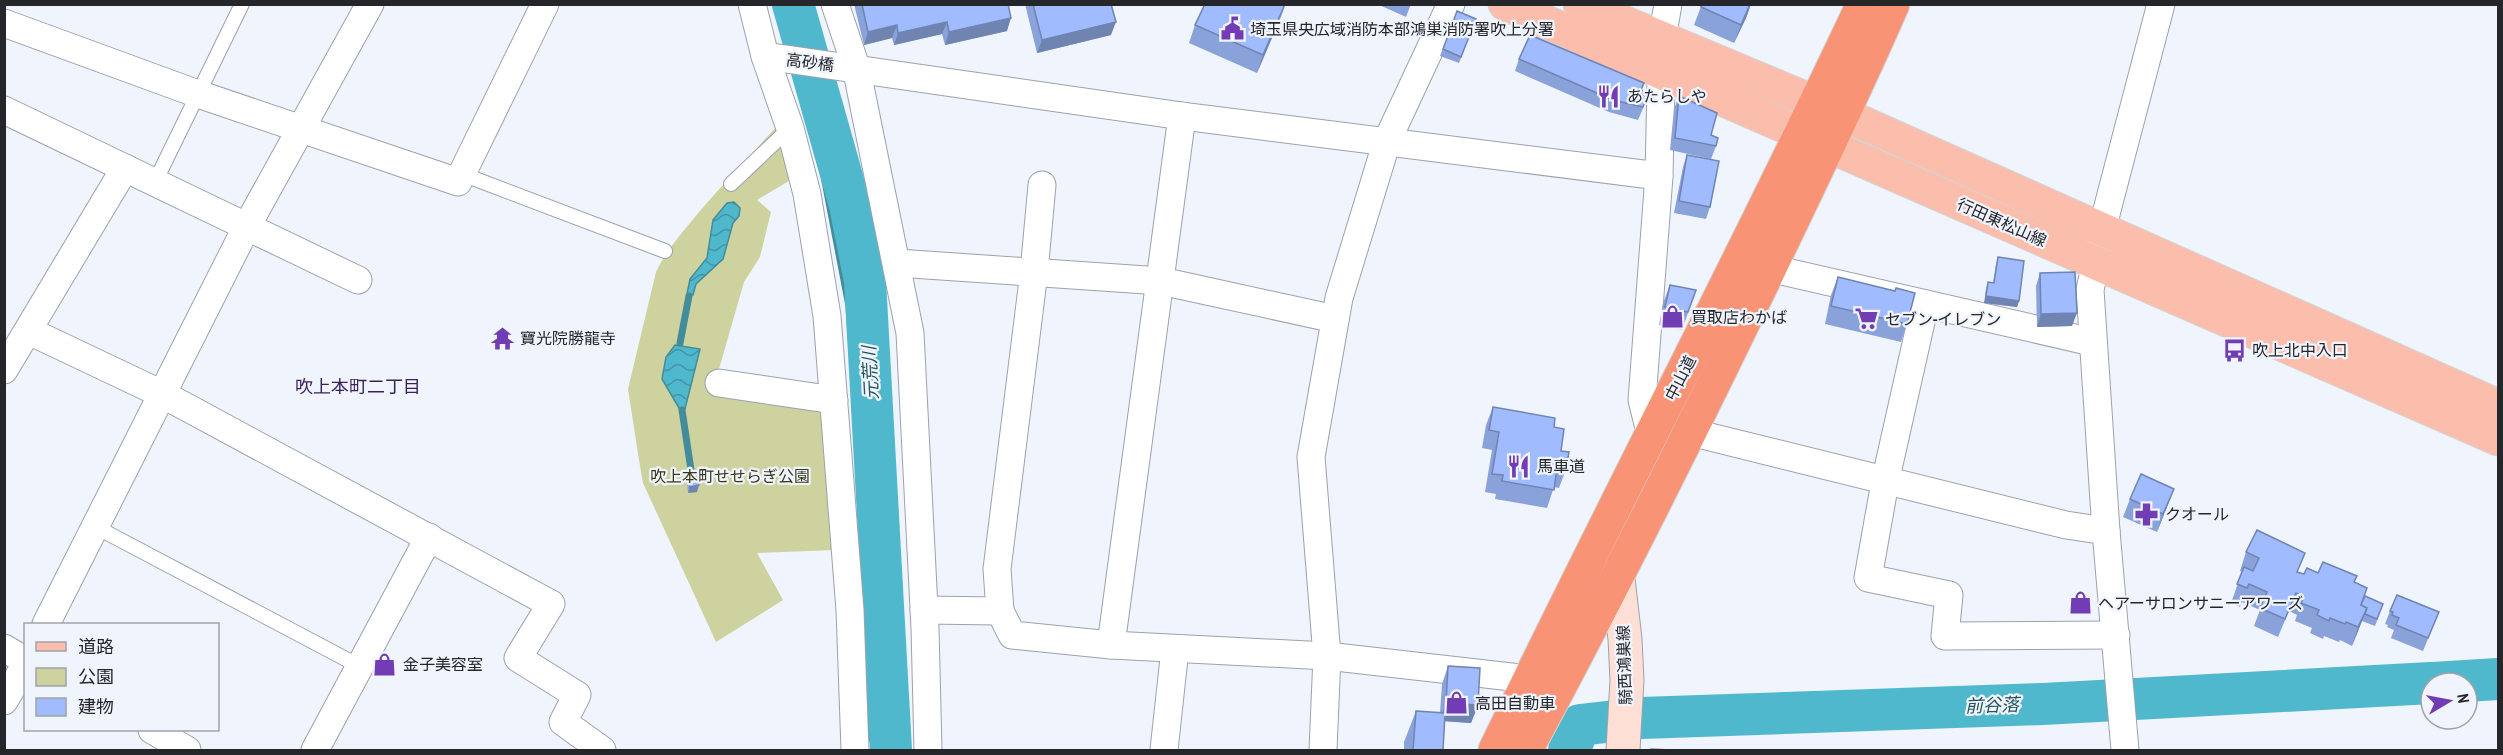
<svg xmlns="http://www.w3.org/2000/svg" width="2503" height="755" viewBox="0 0 2503 755" font-family="'Archivo Narrow','Noto Sans JP',sans-serif">
	<style>
		.green { fill: #cdd29f }
		.water { fill: url(#water-waves); stroke: #438c9b; stroke-width: 1.5 }
		.lines { fill: none; stroke-linecap: round; stroke-linejoin: round }
		.stream { stroke: #438c9b; stroke-width: 7 }
		.river { stroke: #50b8cc; stroke-width: 42 }
		.lane-casing { stroke: #9ca1ac; stroke-width: 16 }
		.street-casing { stroke: #9ca1ac; stroke-width: 29 }
		.secondary-casing { stroke: #9ca1ac; stroke-width: 35 }
		.primary-casing { stroke: #d3d4d4; stroke-width: 35 }
		.highway-casing { stroke: #d3d4d4; stroke-width: 35 }
		.lane { stroke: #fff; stroke-width: 14 }
		.street { stroke: #fff; stroke-width: 27 }
		.secondary { stroke: #fddfd6; stroke-width: 33 }
		.primary { stroke: #fbbeac; stroke-width: 33 }
		.highway { stroke: #f89375; stroke-width: 33 }
		.wall { fill: #8aa2da }
		.shaded-wall { fill: #7084b2 }
		.building { fill: #a0bcfe; stroke: #7084b2; stroke-width: 1.5 }
		.labels { text-anchor: middle; dominant-baseline: central; stroke-width: 4.5; stroke-linejoin: round; paint-order: stroke }
		.poi-label { font-size: 16px; fill: #24262a; stroke: #f0f4fd; text-anchor: start }
		.street-label { font-size: 16px; fill: #24262a; stroke: #f0f4fd }
		.park-label { font-size: 16px; fill: #373918; stroke: #f0f4fd }
		.water-label { font-size: 18px; font-style: italic; fill: #25535c; stroke: #f0f4fd }
		.neighbourhood-label { font-size: 18px; fill: #3a225b; stroke: #f0f4fd }
	</style>
	<defs>
		<pattern id="water-waves" width="16" height="10" patternUnits="userSpaceOnUse" patternTransform="scale(1.5)"><rect width="16" height="10" fill="#50b8cc"/><path d="M0 5q4-4 8 0t8 0" fill="none" stroke="#4295a6"/></pattern>
	</defs>
	<rect width="100%" height="100%" fill="#f0f4fd"/>
	<path class="green" d="M780,123l19,52 -42,25 14,12 -11,45 -16,25 -27,94 106,30 13,144 -79,3 26,47 -67,42 -73,-159 -4,-23 -11,-71 28,-117c11,-23 27,-40 43,-60 26,-30 53,-59 81,-89z"/>
	<g class="water">
		<path d="M734,202l6,6 -1,8 -6,7 -10,36 -27,25 -3,11 -6,-1 3,-15 17,-21 6,-38 14,-17z"/>
		<path d="M675,345l25,4 -15,60 -6,-1 -17,-29 4,-22z"/>
	</g>
	<g class="lines">
		<g class="stream">
			<path d="M824,176l25,130 10,150"/>
			<path d="M680,343l9,-47"/>
			<path d="M682,410l9,60"/>
			<path d="M859,470l10,206 1,62"/>
		</g>
		<g class="river">
			<path d="M793,4l57,201 15,76 26,469"/>
			<path d="M2433,683l65,-4"/>
			<path d="M1569,750l11,-25 61,-7 402,-14 388,-21"/>
		</g>
		<defs>
			<g id="lane">
				<path d="M462,174l203,77"/>
				<path d="M155,182l87,-178"/>
				<path d="M731,184l59,-56"/>
				<path d="M96,527l263,139"/>
			</g>
			<g id="street">
				<path d="M752,4l13,52 25,72 17,66 20,122 23,294 5,140"/>
				<path d="M835,4l21,63 54,266 15,295 3,122"/>
				<path d="M4,23l194,71 260,88 87,-178"/>
				<path d="M765,56l417,60 477,60"/>
				<path d="M4,110l354,170"/>
				<path d="M897,263l264,18 174,38"/>
				<path d="M1769,268l323,74"/>
				<path d="M1925,304l-40,178 -17,96 81,17 -4,41 171,-1"/>
				<path d="M29,331l135,64 387,209 -33,54 59,37 -14,27 39,28"/>
				<path d="M4,370l121,-202"/>
				<path d="M719,383l115,17"/>
				<path d="M1690,432l376,93 40,6"/>
				<path d="M1651,436l-9,-36 17,-224 3,-137 6,-35"/>
				<path d="M924,610l76,1 12,24 99,10 216,11 202,23"/>
				<path d="M1000,611l-3,-42 37,-297 8,-87"/>
				<path d="M46,624l201,-398 123,-222"/>
				<path d="M1111,645l71,-529"/>
				<path d="M4,648l22,13"/>
				<path d="M4,701l22,-37"/>
				<path d="M152,730l35,20"/>
				<path d="M315,750l114,-213"/>
				<path d="M1164,750l11,-101"/>
				<path d="M1323,750l4,-94 -16,-199 28,-159 48,-157 64,-137"/>
				<path d="M2125,750l-19,-219 -16,-241 17,-80 54,-206"/>
			</g>
			<path id="secondary" d="M1618,579l7,60 2,41 -4,70"/>
			<g id="primary">
				<path d="M1505,4l993,435"/>
				<path d="M1580,4l265,111 653,291"/>
			</g>
			<g id="highway">
				<path d="M1495,750c120,-249 250,-495 368,-746"/>
				<path d="M1526,750c84,-156 163,-314 240,-474 43,-90 87,-180 127,-272"/>
			</g>
		</defs>
		<use href="#lane" class="lane-casing"/>
		<use href="#street" class="street-casing"/>
		<use href="#secondary" class="secondary-casing"/>
		<use href="#primary" class="primary-casing"/>
		<use href="#highway" class="highway-casing"/>
		<use href="#lane" class="lane"/>
		<use href="#street" class="street"/>
		<use href="#secondary" class="secondary"/>
		<use href="#primary" class="primary"/>
		<use href="#highway" class="highway"/>
	</g>
	<g class="wall">
		<path d="M854,4h154l-1,27 -62,14 -3,-11 -48,11 -2,-7 -28,7z"/>
		<path d="M1025,4h86v31l-74,18z"/>
		<path d="M1377,4h34l-5,13z"/>
		<path d="M1702,4h49l-5,14 -12,25 -40,-18z"/>
		<path d="M1457,11l19,8 -17,44 -19,-7z"/>
		<path d="M1280,19l-23,54 -68,-30 6,-18z"/>
		<path d="M1519,59l125,47 -6,14 -29,-8 -94,-41z"/>
		<path d="M1679,96l32,39 5,11 -5,13 -41,-9 4,-41z"/>
		<path d="M1687,155l23,52 -4,12 -32,-6 9,-46z"/>
		<path d="M1998,257l21,44 -2,6 -33,-4 2,-14 2,-7 5,1 3,-19z"/>
		<path d="M2040,273l32,53 -35,1 -1,-41z"/>
		<path d="M1838,277l69,47 -6,18 -76,-18 6,-29z"/>
		<path d="M1670,285l26,5 -14,40 -23,-5 4,-22z"/>
		<path d="M1493,407l61,20 12,42 -7,19 -5,-1 -7,21 -52,-9 1,-5 -11,-2 7,-42 -10,-2 4,-23z"/>
		<path d="M689,477l8,15 -9,1 -1,-9z"/>
		<path d="M2174,489l-17,43 -34,-15 7,-18z"/>
		<path d="M2246,552l58,22 14,-1 36,9 9,20 20,2 -8,22 -13,-5 -10,25 -12,-6 -1,2 -15,-6 -1,3 -13,-6 2,-5 -17,-7 2,-6 -8,-4 -11,26 -24,-11 6,-16 -18,-8 -2,5 -9,-4 11,-31 -2,-1z"/>
		<path d="M2390,611l49,1 -16,39 -32,-13 3,-8 -7,-3 1,-2 -3,-1z"/>
		<path d="M1448,666l30,39 -7,18 -26,-2 -2,29h-39v-8l12,-31 24,2 2,-29z"/>
	</g>
	<g class="shaded-wall">
		<path d="M1286,4l-6,15 -23,54 6,-18z"/>
		<path d="M1751,4l-5,14 -12,25 7,-18z"/>
		<path d="M1011,18l-4,13 -62,14 4,-13z"/>
		<path d="M947,22l-5,12 -48,11 4,-12z"/>
		<path d="M1116,22l-5,13 -74,18 5,-13z"/>
		<path d="M897,25l-5,13 -28,7 4,-13z"/>
		<path d="M1986,296l33,5 -2,6 -33,-4z"/>
		<path d="M2077,313l-5,13 -35,1 4,-13z"/>
		<path d="M699,485l-2,7 -9,1 2,-6z"/>
		<path d="M2174,489l-7,18 -10,25 6,-18z"/>
		<path d="M2367,608l-7,18 -8,20 6,-19z"/>
		<path d="M1446,703l32,2 -7,18 -31,-2z"/>
	</g>
	<g class="building">
		<path d="M862,4h146l3,14 -62,14 -2,-10 -49,11 -1,-8 -29,7z"/>
		<path d="M1033,4h78l5,18 -74,18z"/>
		<path d="M1205,4h80l-22,51 -68,-30z"/>
		<path d="M1702,4h48l-9,21 -40,-18z"/>
		<path d="M1457,11l19,8 -15,38 -18,-8z"/>
		<path d="M1530,35l114,48 -3,7 8,3 -6,14 -30,-7 -94,-41z"/>
		<path d="M1679,96l38,17 -6,22 7,3 -2,8 -41,-8z"/>
		<path d="M1687,155l32,6 -9,46 -31,-6z"/>
		<path d="M1998,257l26,4 -5,40 -33,-5 2,-14 6,1z"/>
		<path d="M2075,272l2,41 -36,1 -1,-41z"/>
		<path d="M1838,277l57,14 1,-3 19,5 -8,31 -76,-18z"/>
		<path d="M1670,285l26,5 -8,22 -23,-5z"/>
		<path d="M1493,407l62,11 -1,9 10,2 -3,22 8,1 -3,17 -9,-1 -3,22 -52,-9 1,-6 -11,-1 7,-42 -10,-2z"/>
		<path d="M2141,474l33,15 -11,25 -33,-15z"/>
		<path d="M698,476l1,9 -9,2 -1,-10z"/>
		<path d="M2257,530l48,23 -8,19 7,2 3,-6 11,5 5,-11 34,14 -3,6 13,6 -6,17 6,3 -9,19 -12,-5 -1,2 -15,-6 -1,3 -12,-6 2,-5 -18,-7 3,-6 -8,-4 -11,26 -25,-11 7,-16 -18,-8 -2,4 -10,-4 7,-17 9,4 6,-13 -13,-6z"/>
		<path d="M2397,595l42,17 -11,26 -32,-13 3,-7 -7,-3 1,-3 -3,-1z"/>
		<path d="M2365,596l18,8 -6,15 -12,-5 2,-6 -6,-3z"/>
		<path d="M1448,666l32,2 -2,37 -32,-2z"/>
		<path d="M1416,711l29,2 -2,37h-30z"/>
		<path d="M1651,749l19,1h-19z"/>
	</g>
	<defs>
		<symbol id="civic-bare" viewBox="-9 -9 18 18"><path d="M-.6-6.5H3V-4.5H.6V-3L4-1V1h2V6H-6V1h2V-1L-.6-3ZM-1.2 2.5V6h2.4V2.5Z" fill="#723db4" stroke="#f0f4fd" stroke-width="2.5" paint-order="stroke"/></symbol>
		<symbol id="restaurant-bare" viewBox="-9 -9 18 18"><path d="M-5-6h1v4h1v-4h1v4h1v-4h1v5L-1.5 .5V6h-2V.5L-5-1ZM5-6V6H3V1.5H1.5Q1.5-4 5-6Z" fill="#723db4" stroke="#f0f4fd" stroke-width="2.5" paint-order="stroke"/></symbol>
		<symbol id="shop-bare" viewBox="-9 -9 18 18"><path d="M-5-2.5h2.3a2.7 3.5 0 0 1 5.4 0H5L5.5 6h-11ZM-1.5-2.5h3a1.5 2.3 0 0 0-3 0Z" fill="#723db4" stroke="#f0f4fd" stroke-width="2.5" paint-order="stroke"/></symbol>
		<symbol id="supermarket-bare" viewBox="-9 -9 18 18"><path d="M-6-5.5h2.5l.6 2H6L4.5 2H-2.5L-4.4-4H-6ZM-1.5 3.2a1.3 1.3 0 1 0 .1 0ZM3 3.2a1.3 1.3 0 1 0 .1 0Z" fill="#723db4" stroke="#f0f4fd" stroke-width="2.5" paint-order="stroke"/></symbol>
		<symbol id="temple-bare" viewBox="-9 -9 18 18"><path d="M0-6L5-2H3V0L6.5 2.5H4V6H1.5V3h-3V6H-4V2.5H-6.5L-3 0V-2H-5Z" fill="#723db4" stroke="#f0f4fd" stroke-width="2.5" paint-order="stroke"/></symbol>
		<symbol id="bus-bare" viewBox="-9 -9 18 18"><path d="M-5-6H5V4H4V6H2V4H-2V6H-4V4H-5ZM-3.5-4V0h7V-4ZM-3.5 1.2v1.5H-2V1.2ZM2 1.2v1.5H3.5V1.2Z" fill="#723db4" stroke="#f0f4fd" stroke-width="2.5" paint-order="stroke"/></symbol>
		<symbol id="pharmacy-bare" viewBox="-9 -9 18 18"><path d="M-2-6h4v4h4v4h-4v4h-4v-4h-4v-4h4Z" fill="#723db4" stroke="#f0f4fd" stroke-width="2.5" paint-order="stroke"/></symbol>
	</defs>
	<g fill-rule="evenodd">
		<use href="#civic-bare" x="1216" y="12" width="33" height="33"/>
		<use href="#restaurant-bare" x="1592" y="80" width="33" height="33"/>
		<use href="#shop-bare" x="1656" y="300" width="33" height="33"/>
		<use href="#supermarket-bare" x="1850" y="302" width="33" height="33"/>
		<use href="#temple-bare" x="486" y="322" width="33" height="33"/>
		<use href="#bus-bare" x="2218" y="334" width="33" height="33"/>
		<use href="#restaurant-bare" x="1502" y="450" width="33" height="33"/>
		<use href="#pharmacy-bare" x="2130" y="498" width="33" height="33"/>
		<use href="#shop-bare" x="2064" y="586" width="33" height="33"/>
		<use href="#shop-bare" x="368" y="648" width="33" height="33"/>
		<use href="#shop-bare" x="1440" y="686" width="33" height="33"/>
	</g>
	<g class="labels">
		<g class="poi-label">
			<text x="1250" y="29">埼玉県央広域消防本部鴻巣消防署吹上分署</text>
			<text x="1627" y="96">あたらしや</text>
			<text x="1691" y="317">買取店わかば</text>
			<text x="1885" y="319">セブン-イレブン</text>
			<text x="520" y="338">寶光院勝龍寺</text>
			<text x="2252" y="350">吹上北中入口</text>
			<text x="1537" y="466">馬車道</text>
			<text x="2165" y="514">クオール</text>
			<text x="2098" y="603">ヘアーサロンサニーアワーズ</text>
			<text x="403" y="664">金子美容室</text>
			<text x="1475" y="703">高田自動車</text>
		</g>
		<g class="street-label">
			<text transform="translate(810 62) rotate(7)">高砂橋</text>
			<text transform="translate(2002 222) rotate(24)">行田東松山線</text>
			<text transform="translate(1680 378) rotate(-63)">中山道</text>
			<text transform="translate(1624 665) rotate(-92)">騎西鴻巣線</text>
		</g>
		<g class="park-label">
			<text x="730" y="476">吹上本町せせらぎ公園</text>
		</g>
		<g class="water-label">
			<text transform="translate(870 373) rotate(-93)">元荒川</text>
			<text transform="translate(1992 705) rotate(-2)">前谷落</text>
		</g>
		<g class="neighbourhood-label">
			<text x="358" y="386">吹上本町二丁目</text>
		</g>
	</g>
	<rect width="2503" height="755" fill="none" stroke="#24262a" stroke-width="12"/>
	<rect x="24" y="623" width="195" height="108" fill="#f0f4fd" stroke="#9ea2a9" stroke-width="1.5"/>
	<rect x="36" y="642" width="30" height="9" fill="#fbbeac" stroke="#9ea2a9" stroke-width="1.5"/>
	<text x="78" y="653" font-size="18" fill="#24262a">道路</text>
	<rect x="36" y="668" width="30" height="18" fill="#cdd29f" stroke="#9ea2a9" stroke-width="1.5"/>
	<text x="78" y="683" font-size="18" fill="#24262a">公園</text>
	<rect x="36" y="698" width="30" height="18" fill="#a0bcfe" stroke="#9ea2a9" stroke-width="1.5"/>
	<text x="78" y="713" font-size="18" fill="#24262a">建物</text>
	<g transform="translate(2449 701) rotate(80)"><circle r="28" fill="#f0f4fd" stroke="#9ea2a9" stroke-width="1.5"/>
	<path d="M0-4.5L10 22L0 15L-10 22Z" fill="#723db4"/>
	<text y="-9" font-size="16" font-weight="bold" text-anchor="middle" fill="#24262a">N</text>
	</g>
</svg>
